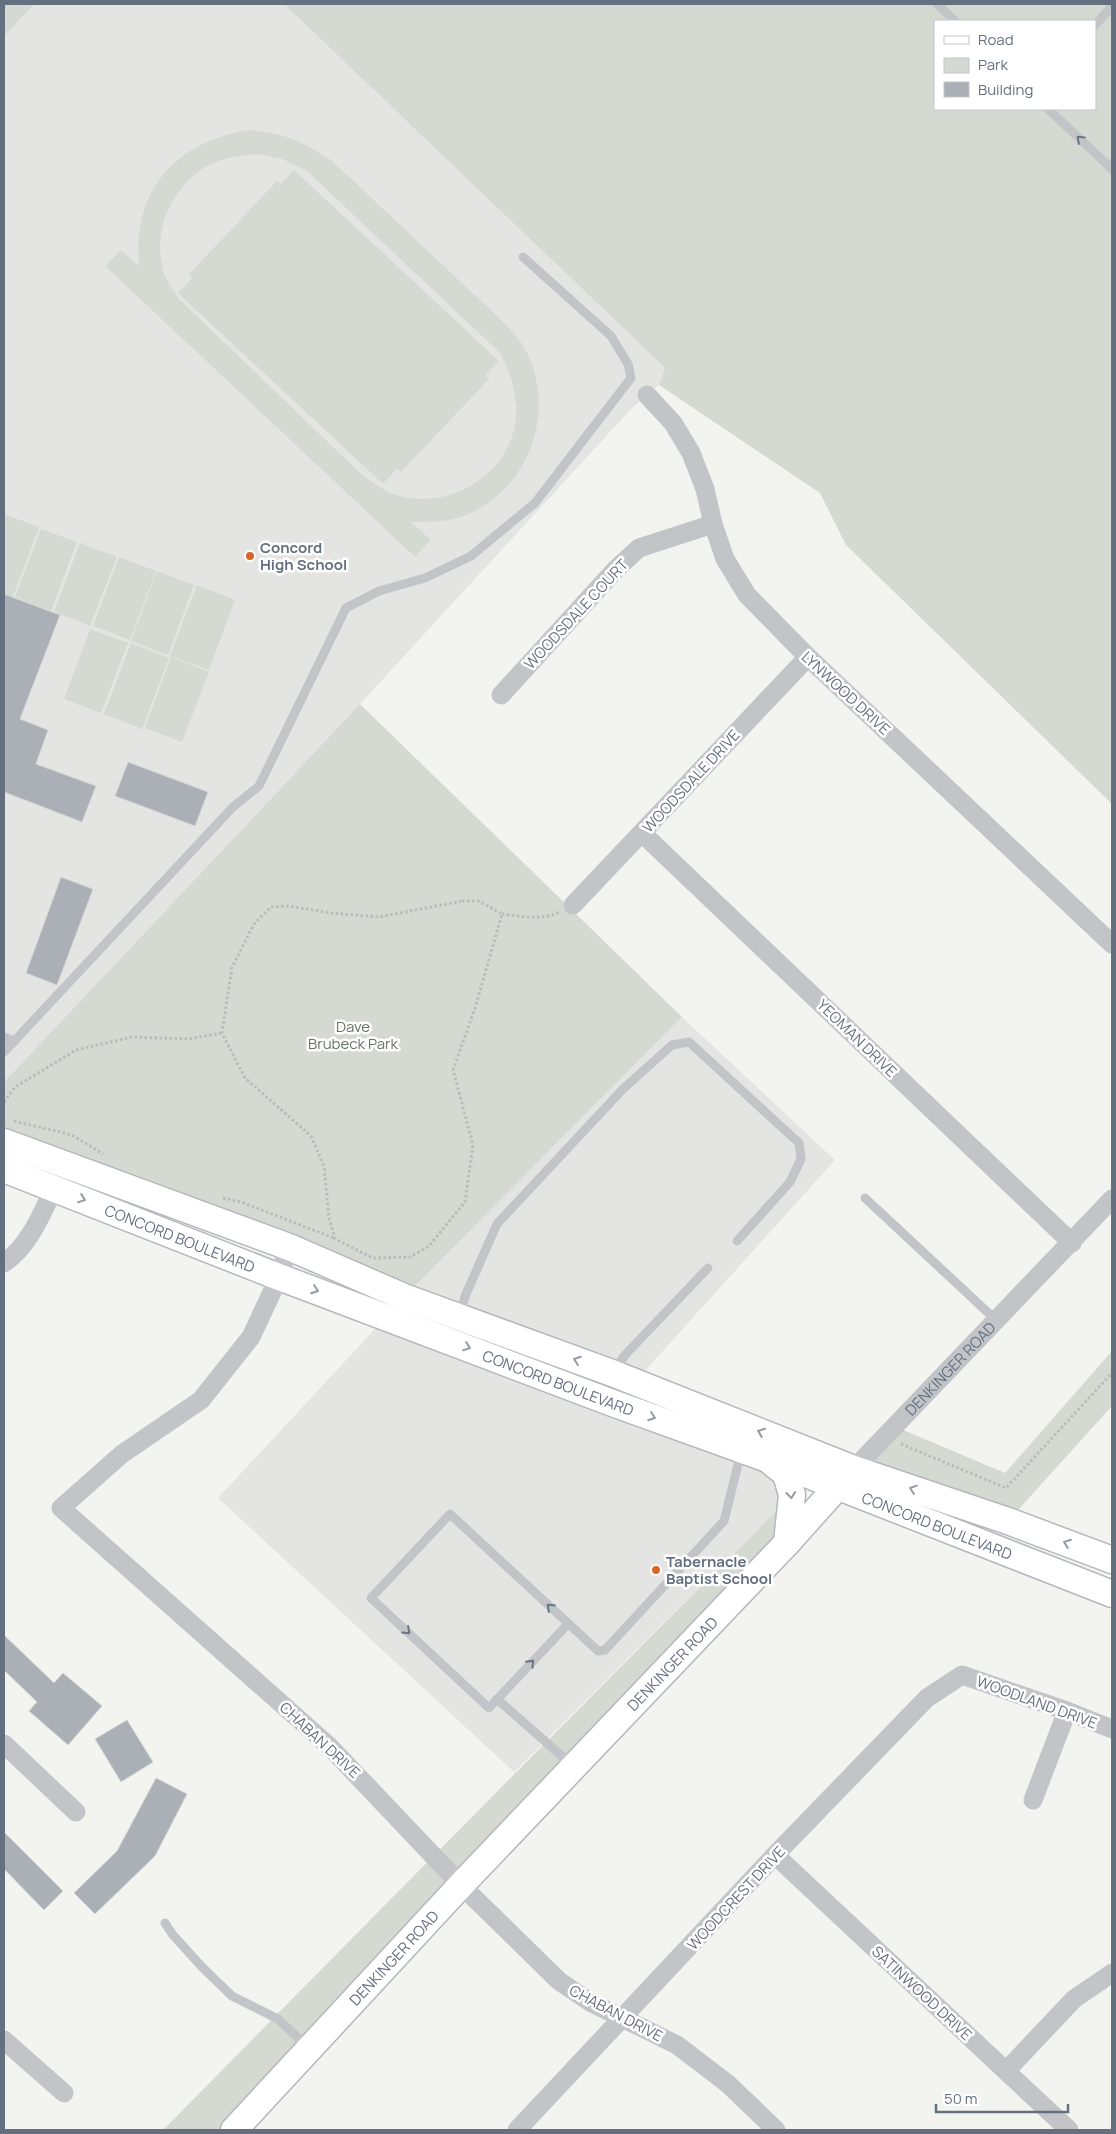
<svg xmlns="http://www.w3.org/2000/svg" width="1116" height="2134" viewBox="0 0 1116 2134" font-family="Manrope,sans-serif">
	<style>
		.built { fill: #e4e5e3 }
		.green { fill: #d4dad1; fill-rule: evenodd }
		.building { fill: #aab0b6; stroke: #d5d5d3 }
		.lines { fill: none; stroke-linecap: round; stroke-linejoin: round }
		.secondary-casing { stroke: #b4b7bc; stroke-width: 29 }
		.path { stroke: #b9bbbd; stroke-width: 3; stroke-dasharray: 2.5 2.5; stroke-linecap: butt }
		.lane { stroke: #c2c4c8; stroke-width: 9 }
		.street { stroke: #c2c4c8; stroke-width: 19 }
		.secondary { stroke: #fff; stroke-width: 26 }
		.oneway { stroke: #697484 }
		.oneway2 { stroke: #929ba6 }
		.poi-dot { fill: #da6529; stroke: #fff; stroke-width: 2 }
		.labels { text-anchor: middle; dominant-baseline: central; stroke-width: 5; stroke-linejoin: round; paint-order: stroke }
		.poi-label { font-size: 15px; font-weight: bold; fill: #647080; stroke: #fff; text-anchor: start }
		.street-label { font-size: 15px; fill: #647080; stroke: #fff }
		.park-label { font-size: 15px; fill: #647762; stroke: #fff }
	</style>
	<rect width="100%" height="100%" fill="#f3f4f0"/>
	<g class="built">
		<path d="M4,4h280l381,364 -6,17 -27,23 -272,296 -356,378z"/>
		<path d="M682,1017l153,143 -201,223 -230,-86z"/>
		<path d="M387,1316l378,142 27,37 -278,277 -296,-274z"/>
	</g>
	<g class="green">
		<path d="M4,4h30l-30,32z"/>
		<path d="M284,4h828v800l-266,-259 -26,-52 -161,-108 6,-17zM935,21h160v88h-160z"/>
		<path d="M250,130c37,4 49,10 81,30l165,155c8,9 19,18 26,29 36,59 12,139 -51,169 -19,9 -39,9 -60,9l20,18 -16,17 -310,-291 16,-16 18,16c-7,-76 37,-125 111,-136zM257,154l25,5 24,11 194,183c9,17 15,34 16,54 3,62 -64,106 -120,88 -13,-4 -25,-14 -36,-22l-180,-173c-7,-10 -16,-22 -18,-34 -8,-36 9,-76 40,-97 16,-11 36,-13 55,-15z"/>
		<path d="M294,170l205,191 -14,14 4,4 -88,93 -4,-3 -14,15 -205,-191 14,-15 -3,-4 88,-93 4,3z"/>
		<path d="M4,514l35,13 -26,70 -9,-3z"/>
		<path d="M41,529l36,13 -26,69 -36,-14z"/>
		<path d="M80,543l37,14 -27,69 -36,-14z"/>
		<path d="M119,557l37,14 -26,69 -37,-14z"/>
		<path d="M157,571l37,14 -26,70 -37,-14z"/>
		<path d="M197,585l38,15 -26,70 -39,-14z"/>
		<path d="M90,629l38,14 -27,70 -37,-14z"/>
		<path d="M131,643l38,15 -27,71 -38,-15z"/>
		<path d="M171,657l38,15 -27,70 -37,-14z"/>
		<path d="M360,704l322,313 -278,280 -400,-155v-60z"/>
		<path d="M1112,1351v55l-104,115 -154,-52 42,-42 109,46z"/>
		<path d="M792,1495l-5,48 -553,587h-71c209,-212 418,-424 629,-635z"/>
	</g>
	<g class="building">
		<path d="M4,594l56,21 -40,104 28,11 -12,34 60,22 -14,36 -78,-30z"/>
		<path d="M128,762l80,30 -13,34 -80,-30z"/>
		<path d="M61,877l32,12 -36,96 -31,-12z"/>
		<path d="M4,1635l50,48 9,-10 39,33 -34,39 -39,-34 8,-9 -33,-32z"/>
		<path d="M127,1720l26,42 -32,20 -26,-43z"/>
		<path d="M156,1778l31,16 -32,62 -60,58 -21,-21 43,-42z"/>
		<path d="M4,1832l59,59 -19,19 -40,-41z"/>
	</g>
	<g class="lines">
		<defs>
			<g id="secondary">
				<path d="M4,1142l285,105 115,50 208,76 242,96 154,52 104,39"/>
				<path id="s2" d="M4,1169l275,108 336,127 150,54 347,136"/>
				<path d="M770,1461l16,13 6,21 -5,48"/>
				<path id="s3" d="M234,2130l227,-245 326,-342 51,-57"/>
			</g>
		</defs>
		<use href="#secondary" class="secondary-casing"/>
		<g class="path">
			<path d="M462,901h17l23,13 -27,94 -22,62 20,75 -8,57 -36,44 -19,11 -37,1 -38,-19 -6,-21 -5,-52 -13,-30 -66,-58 -23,-45 10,-66 22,-43 17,-17 17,-1 43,7 48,4z"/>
			<path d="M502,914c18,2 41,7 57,-2"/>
			<path d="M4,1102l11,-15 61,-37 56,-13 56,2 34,-6"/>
			<path d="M14,1121l58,14 31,19"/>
			<path d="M223,1198l18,4 93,36"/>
			<path d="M901,1444l105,44 106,-115"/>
		</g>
		<g class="lane">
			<path d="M937,4l18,17"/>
			<path d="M1095,25l17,-19"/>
			<path d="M1048,109l64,60"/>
			<path d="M4,1037l11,4"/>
			<path d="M4,1052l229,-245 26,-21 87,-178 33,-17 46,-13 46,-22 64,-53 96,-125 -3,-14 -17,-28 -88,-79"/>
			<path d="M865,1198l132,123"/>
			<path d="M459,1315l7,-21 31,-70 126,-135 49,-44 17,-3 110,101 2,16 -11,23 -53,59"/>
			<path d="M614,1371l11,-16 83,-87"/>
			<path d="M568,1624l-79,84 -118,-110 79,-84 148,137 7,-1 119,-129 17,-69"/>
			<path d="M497,1699l75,66"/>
			<path d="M165,1923l8,12 29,32 30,29 46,23 30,28"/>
		</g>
		<g class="street">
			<path d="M647,395l26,28 18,30 14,36 8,35 12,35 22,36 61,62 304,287"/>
			<path d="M501,695l115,-126 23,-21 74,-24"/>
			<path d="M642,833l430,410"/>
			<path d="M573,905l235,-248"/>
			<path d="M289,1247l-10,30 -28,60 -50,63 -79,54 -61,54 268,238 132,139 98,96 31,21 87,43 51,39 48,46"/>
			<path d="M4,1263c28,-19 40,-56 55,-85"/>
			<path id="s1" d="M847,1476l265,-277"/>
			<path d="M4,1744l72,68"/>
			<path d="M1033,1800l34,-89"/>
			<path d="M775,1855l294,275"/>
			<path d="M4,2040l60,53"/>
			<path d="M1006,2071l68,-72 38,-26"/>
			<path d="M517,2130l258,-275 152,-157 35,-23 105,36 45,18"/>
		</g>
		<use href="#secondary" class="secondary"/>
	</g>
	<defs><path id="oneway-chevron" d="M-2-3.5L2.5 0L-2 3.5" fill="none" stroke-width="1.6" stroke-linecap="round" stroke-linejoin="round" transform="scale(1.25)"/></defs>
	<g class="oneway">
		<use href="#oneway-chevron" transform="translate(1080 139) rotate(-137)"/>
		<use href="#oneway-chevron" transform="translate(550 1607) rotate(-137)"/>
		<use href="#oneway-chevron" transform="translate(407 1631) rotate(43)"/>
		<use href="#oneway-chevron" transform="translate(531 1663) rotate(-47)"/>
	</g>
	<g class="oneway2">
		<use href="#oneway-chevron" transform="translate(82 1199) rotate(21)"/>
		<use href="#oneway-chevron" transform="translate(315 1290) rotate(20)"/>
		<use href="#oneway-chevron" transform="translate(467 1347) rotate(21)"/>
		<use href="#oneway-chevron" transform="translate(577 1360) rotate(-160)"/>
		<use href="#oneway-chevron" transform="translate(652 1417) rotate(20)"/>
		<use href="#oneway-chevron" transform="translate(761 1432) rotate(-159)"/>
		<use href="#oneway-chevron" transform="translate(913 1489) rotate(-161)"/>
		<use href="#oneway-chevron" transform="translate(791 1495) rotate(84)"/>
		<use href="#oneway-chevron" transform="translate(1067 1543) rotate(-159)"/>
	</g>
	<g class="poi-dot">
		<circle cx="250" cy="556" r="5"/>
		<circle cx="656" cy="1570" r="5"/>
	</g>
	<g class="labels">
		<g class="poi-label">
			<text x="260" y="547">Concord<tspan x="260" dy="17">High School</tspan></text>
			<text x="666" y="1561">Tabernacle<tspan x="666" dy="17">Baptist School</tspan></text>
		</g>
		<g class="street-label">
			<text transform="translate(576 614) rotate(-47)">WOODSDALE COURT</text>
			<text transform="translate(846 693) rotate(43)">LYNWOOD DRIVE</text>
			<text transform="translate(691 781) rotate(-47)">WOODSDALE DRIVE</text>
			<text transform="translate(857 1038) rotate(44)">YEOMAN DRIVE</text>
			<text stroke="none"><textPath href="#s2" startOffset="189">CONCORD BOULEVARD</textPath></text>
			<text stroke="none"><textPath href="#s1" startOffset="149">DENKINGER ROAD</textPath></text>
			<text stroke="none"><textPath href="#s2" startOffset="594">CONCORD BOULEVARD</textPath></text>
			<text stroke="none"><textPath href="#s2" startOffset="999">CONCORD BOULEVARD</textPath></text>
			<text stroke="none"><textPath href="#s3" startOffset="640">DENKINGER ROAD</textPath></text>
			<text transform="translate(1037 1702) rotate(20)">WOODLAND DRIVE</text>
			<text transform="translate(320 1740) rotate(43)">CHABAN DRIVE</text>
			<text transform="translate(736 1898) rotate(-47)">WOODCREST DRIVE</text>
			<text stroke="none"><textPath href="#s3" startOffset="235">DENKINGER ROAD</textPath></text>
			<text transform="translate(922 1993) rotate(43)">SATINWOOD DRIVE</text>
			<text transform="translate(616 2013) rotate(28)">CHABAN DRIVE</text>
		</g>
		<g class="park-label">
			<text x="353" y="1026">Dave<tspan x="353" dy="17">Brubeck Park</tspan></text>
		</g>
	</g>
	<rect width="1116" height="2134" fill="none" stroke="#647080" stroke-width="10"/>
	<rect x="934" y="20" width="162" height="90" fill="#ffffff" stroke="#c1c6cc"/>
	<rect x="944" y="36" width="25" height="8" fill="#ffffff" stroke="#c1c6cc"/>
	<text x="978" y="45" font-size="15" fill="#647080">Road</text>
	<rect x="944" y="58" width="25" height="15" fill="#d4dad1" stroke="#c1c6cc"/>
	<text x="978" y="70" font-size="15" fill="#647080">Park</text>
	<rect x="944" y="82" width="25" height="15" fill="#aab0b6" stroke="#c1c6cc"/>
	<text x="978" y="95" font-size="15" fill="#647080">Building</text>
	<path d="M936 2104v8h132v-8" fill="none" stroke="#647080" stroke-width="2.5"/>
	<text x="944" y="2104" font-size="15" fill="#647080" stroke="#ffffff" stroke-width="4" paint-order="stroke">50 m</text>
</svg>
